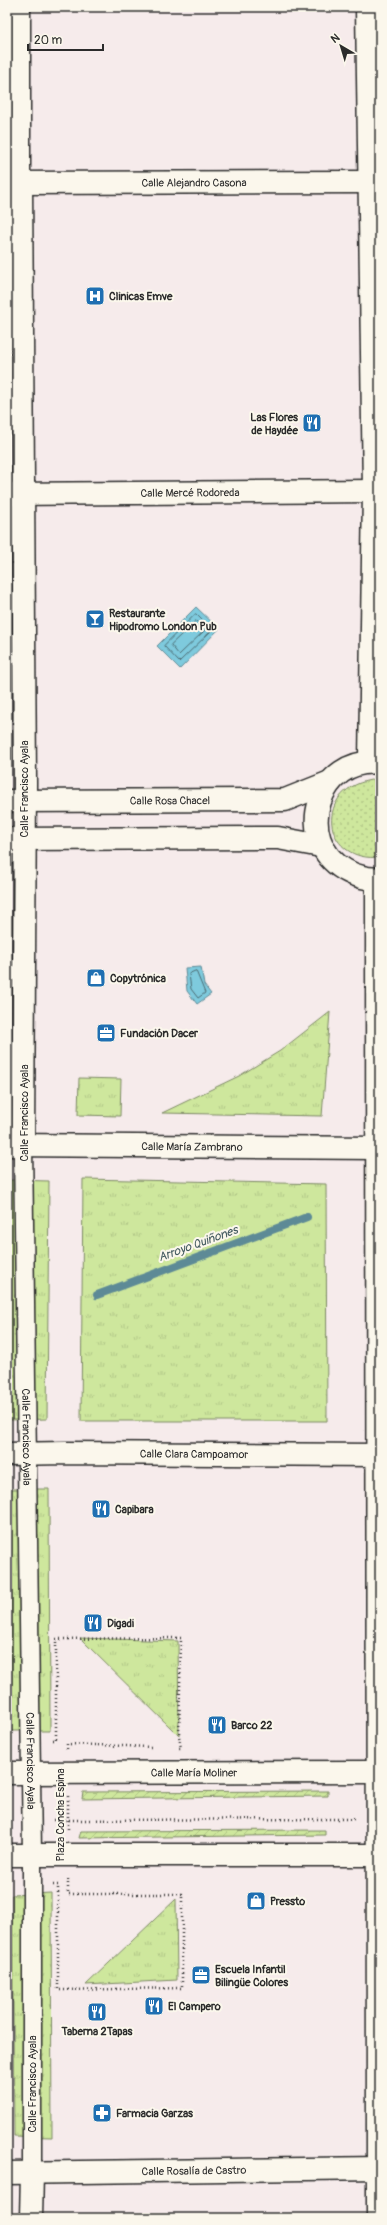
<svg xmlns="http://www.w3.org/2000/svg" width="387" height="2225" viewBox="0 0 387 2225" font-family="Pangolin,sans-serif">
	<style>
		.grass { fill: url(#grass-dots); stroke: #7c8964 }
		.park { fill: url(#park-tufts); stroke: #7c8964 }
		.garden { fill: url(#garden-furrows); stroke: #7c8964 }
		.water { fill: #7ecadd; stroke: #5d8a96 }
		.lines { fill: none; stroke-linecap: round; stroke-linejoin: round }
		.shore { stroke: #4c6b72; stroke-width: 1 }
		.stream { stroke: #5d8a96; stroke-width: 8 }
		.pedestrian-casing { stroke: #2b2b2b; stroke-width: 21 }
		.minor-casing { stroke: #2b2b2b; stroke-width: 25 }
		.path { stroke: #2b2b2b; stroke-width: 2.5; stroke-dasharray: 1 3; stroke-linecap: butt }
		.pedestrian { stroke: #fbf7ec; stroke-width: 18 }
		.minor { stroke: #fbf7ec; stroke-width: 22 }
		.labels { text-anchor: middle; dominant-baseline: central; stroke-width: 4; stroke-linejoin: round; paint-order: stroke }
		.street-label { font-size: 11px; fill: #2b2b2b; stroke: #fbf7ec }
		.poi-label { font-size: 11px; font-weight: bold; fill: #2b2b2b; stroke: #fbf7ec; text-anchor: start }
		.water-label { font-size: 12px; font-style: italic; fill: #445b60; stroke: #fbf7ec }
	</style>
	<defs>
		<pattern id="grass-dots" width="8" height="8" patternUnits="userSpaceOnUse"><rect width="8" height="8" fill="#cee79d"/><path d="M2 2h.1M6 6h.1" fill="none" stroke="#b1c687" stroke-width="1.8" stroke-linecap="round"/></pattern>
		<pattern id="park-tufts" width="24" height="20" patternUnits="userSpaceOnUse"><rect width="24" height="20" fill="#cee79d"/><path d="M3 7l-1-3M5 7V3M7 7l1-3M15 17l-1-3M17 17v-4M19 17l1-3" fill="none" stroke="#b1c687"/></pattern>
		<pattern id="garden-furrows" width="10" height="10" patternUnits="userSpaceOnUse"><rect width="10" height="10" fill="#cee79d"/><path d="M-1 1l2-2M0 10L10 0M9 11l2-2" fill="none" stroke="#b1c687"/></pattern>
	</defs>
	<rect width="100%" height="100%" fill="#f6ebeb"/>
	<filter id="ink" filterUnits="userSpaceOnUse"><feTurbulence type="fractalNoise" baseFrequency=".025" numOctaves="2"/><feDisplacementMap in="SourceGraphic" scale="8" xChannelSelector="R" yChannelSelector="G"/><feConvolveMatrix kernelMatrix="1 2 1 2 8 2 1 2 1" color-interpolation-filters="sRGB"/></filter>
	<g filter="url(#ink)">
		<path class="grass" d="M371,780l9,1v76c-56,7 -69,-66 -9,-77z"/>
		<g class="park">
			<path d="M330,1012l-8,104 -160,-3 77,-37 41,-25z"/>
			<path d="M79,1078l42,1 -1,37 -42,-1z"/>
			<path d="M83,1179l243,5 1,237h-246z"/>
			<path d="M9,1180l40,1 -2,238 -38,1z"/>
			<path d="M11,1489h38l1,242h-39z"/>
			<path d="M80,1638l98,3 1,95z"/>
			<path d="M51,1893l1,244 -38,-1 -2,-241z"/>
			<path d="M176,1899l1,81 -91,5z"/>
		</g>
		<g class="garden">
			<path d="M328,1791v5l-246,3 1,-7z"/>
			<path d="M325,1830v5l-246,3 2,-7z"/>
		</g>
		<g class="water">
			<path d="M196,607l23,22 -39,40 -23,-23z"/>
			<path d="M201,967l3,18 7,9 -14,10 -10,-13 -2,-23z"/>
		</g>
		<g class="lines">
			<g class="shore">
				<path d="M196,614l16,16 -33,32 -15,-16z"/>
				<path d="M196,621l9,9 -26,25 -8,-10z"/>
				<path d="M196,971l9,22 -7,5 -7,-9 -2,-15z"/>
			</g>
			<path class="stream" d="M97,1295l210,-78"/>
			<defs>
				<g id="pedestrian">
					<path d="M21,183v-176"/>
					<path id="s1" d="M23,1145l9,710v318"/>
				</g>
				<g id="minor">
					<path d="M367,7l7,484 -4,271"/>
					<path id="s2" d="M7,183l373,-1"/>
					<path d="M21,183l4,600 -2,362"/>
					<path id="s3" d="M7,494l367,-3"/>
					<path d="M380,763c-61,-8 -88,76 -35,107 10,6 24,10 35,8"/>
					<path id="s4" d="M7,801l278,-1 45,-18"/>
					<path d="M7,839l271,-1 43,8"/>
					<path d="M377,879l1,1339"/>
					<path id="s5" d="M7,1145l370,3"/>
					<path id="s6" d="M7,1454l58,-1 315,2"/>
					<path id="s7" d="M7,1773l373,-1"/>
					<path d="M7,1855h373"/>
					<path id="s8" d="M7,2173l373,-5"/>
					<path d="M31,2218l1,-45"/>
				</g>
			</defs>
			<use href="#pedestrian" class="pedestrian-casing"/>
			<use href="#minor" class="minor-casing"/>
			<g class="path">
				<path d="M53,1740h3v-101l125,-1 -2,98 2,12h-2"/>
				<path d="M67,1749v-5l85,3"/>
				<path d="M68,1796v35"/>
				<path d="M53,1820l301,-1"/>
				<path d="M53,1885h5v105l124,-2v-94h-114v-16"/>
			</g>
			<use href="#pedestrian" class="pedestrian"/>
			<use href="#minor" class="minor"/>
		</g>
	</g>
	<defs>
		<symbol id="hospital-square" viewBox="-11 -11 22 22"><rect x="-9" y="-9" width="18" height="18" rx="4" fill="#1f6fb2" stroke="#fbf7ec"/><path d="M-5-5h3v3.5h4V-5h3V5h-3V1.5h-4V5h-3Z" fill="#fff"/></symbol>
		<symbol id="restaurant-square" viewBox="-11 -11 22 22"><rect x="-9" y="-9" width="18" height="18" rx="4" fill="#1f6fb2" stroke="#fbf7ec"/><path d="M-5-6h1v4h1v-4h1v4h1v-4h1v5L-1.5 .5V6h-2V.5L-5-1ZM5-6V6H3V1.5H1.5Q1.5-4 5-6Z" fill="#fff"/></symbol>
		<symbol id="bar-square" viewBox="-11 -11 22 22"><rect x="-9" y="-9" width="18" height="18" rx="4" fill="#1f6fb2" stroke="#fbf7ec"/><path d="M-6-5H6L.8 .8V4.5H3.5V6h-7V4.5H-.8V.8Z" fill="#fff"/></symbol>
		<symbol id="shop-square" viewBox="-11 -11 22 22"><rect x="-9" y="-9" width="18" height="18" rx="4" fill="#1f6fb2" stroke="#fbf7ec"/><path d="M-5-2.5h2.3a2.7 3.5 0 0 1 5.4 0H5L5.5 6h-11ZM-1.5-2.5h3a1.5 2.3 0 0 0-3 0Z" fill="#fff"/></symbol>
		<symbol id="office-square" viewBox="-11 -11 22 22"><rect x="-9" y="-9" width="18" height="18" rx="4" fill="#1f6fb2" stroke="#fbf7ec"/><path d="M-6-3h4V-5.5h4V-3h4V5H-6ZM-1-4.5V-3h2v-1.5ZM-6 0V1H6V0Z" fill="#fff"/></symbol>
		<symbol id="pharmacy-square" viewBox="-11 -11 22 22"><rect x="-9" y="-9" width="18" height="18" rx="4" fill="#1f6fb2" stroke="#fbf7ec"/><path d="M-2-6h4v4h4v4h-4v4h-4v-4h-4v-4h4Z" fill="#fff"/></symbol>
	</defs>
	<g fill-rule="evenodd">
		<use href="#hospital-square" x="84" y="285" width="22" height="22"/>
		<use href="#restaurant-square" x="301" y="412" width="22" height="22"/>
		<use href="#bar-square" x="84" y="608" width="22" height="22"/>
		<use href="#shop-square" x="85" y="967" width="22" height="22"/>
		<use href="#office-square" x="95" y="1022" width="22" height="22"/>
		<use href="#restaurant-square" x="90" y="1498" width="22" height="22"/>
		<use href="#restaurant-square" x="82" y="1612" width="22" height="22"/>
		<use href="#restaurant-square" x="206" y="1714" width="22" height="22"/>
		<use href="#shop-square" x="245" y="1890" width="22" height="22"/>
		<use href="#office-square" x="190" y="1964" width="22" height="22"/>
		<use href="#restaurant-square" x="143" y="1995" width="22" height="22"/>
		<use href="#restaurant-square" x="86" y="2001" width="22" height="22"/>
		<use href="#pharmacy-square" x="91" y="2102" width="22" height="22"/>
	</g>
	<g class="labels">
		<g class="street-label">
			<text stroke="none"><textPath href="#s2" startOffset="187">Calle Alejandro Casona</textPath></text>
			<text stroke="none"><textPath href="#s3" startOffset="183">Calle Mercé Rodoreda</textPath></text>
			<text transform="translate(24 789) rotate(-90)">Calle Francisco Ayala</text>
			<text stroke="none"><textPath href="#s4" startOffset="163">Calle Rosa Chacel</textPath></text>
			<text transform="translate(24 1113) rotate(-90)">Calle Francisco Ayala</text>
			<text stroke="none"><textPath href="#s5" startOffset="185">Calle María Zambrano</textPath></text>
			<text stroke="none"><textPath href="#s1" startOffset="292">Calle Francisco Ayala</textPath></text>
			<text stroke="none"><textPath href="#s6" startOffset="187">Calle Clara Campoamor</textPath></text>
			<text stroke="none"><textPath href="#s1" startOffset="616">Calle Francisco Ayala</textPath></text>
			<text stroke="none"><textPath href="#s7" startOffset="187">Calle María Moliner</textPath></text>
			<text transform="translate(60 1815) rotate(-90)">Plaza Concha Espina</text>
			<text transform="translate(32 2084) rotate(-90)">Calle Francisco Ayala</text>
			<text stroke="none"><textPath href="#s8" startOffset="187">Calle Rosalía de Castro</textPath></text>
		</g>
		<g class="poi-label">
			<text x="109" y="296">Clinicas Emve</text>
			<text x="298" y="417" text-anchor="end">Las Flores<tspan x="298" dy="13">de Haydée</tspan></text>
			<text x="109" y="613">Restaurante<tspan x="109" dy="13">Hipodromo London Pub</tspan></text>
			<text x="110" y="978">Copytrónica</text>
			<text x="120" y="1033">Fundación Dacer</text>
			<text x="115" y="1509">Capibara</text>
			<text x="107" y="1623">Digadi</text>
			<text x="231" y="1725">Barco 22</text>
			<text x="270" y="1901">Pressto</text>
			<text x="215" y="1969">Escuela Infantil<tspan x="215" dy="13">Bilingüe Colores</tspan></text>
			<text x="168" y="2006">El Campero</text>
			<text x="97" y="2031" text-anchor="middle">Taberna 2Tapas</text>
			<text x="116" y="2113">Farmacia Garzas</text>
		</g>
		<g class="water-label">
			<text transform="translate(198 1244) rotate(-20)">Arroyo Quiñones</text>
		</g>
	</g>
	<rect width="387" height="2225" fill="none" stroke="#fbf7ec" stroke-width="24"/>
	<rect x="12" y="12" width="363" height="2201" fill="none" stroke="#2b2b2b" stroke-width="1.5" filter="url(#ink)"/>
	<g transform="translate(341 46) rotate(322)" stroke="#fbf7ec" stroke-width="3" paint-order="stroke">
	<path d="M0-3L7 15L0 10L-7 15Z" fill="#2b2b2b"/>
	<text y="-6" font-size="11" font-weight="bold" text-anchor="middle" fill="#2b2b2b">N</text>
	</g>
	<path d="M28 44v6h75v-6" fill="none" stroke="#2b2b2b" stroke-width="2"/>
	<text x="34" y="44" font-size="12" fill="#2b2b2b" stroke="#fbf7ec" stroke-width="3" paint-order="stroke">20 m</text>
</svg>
